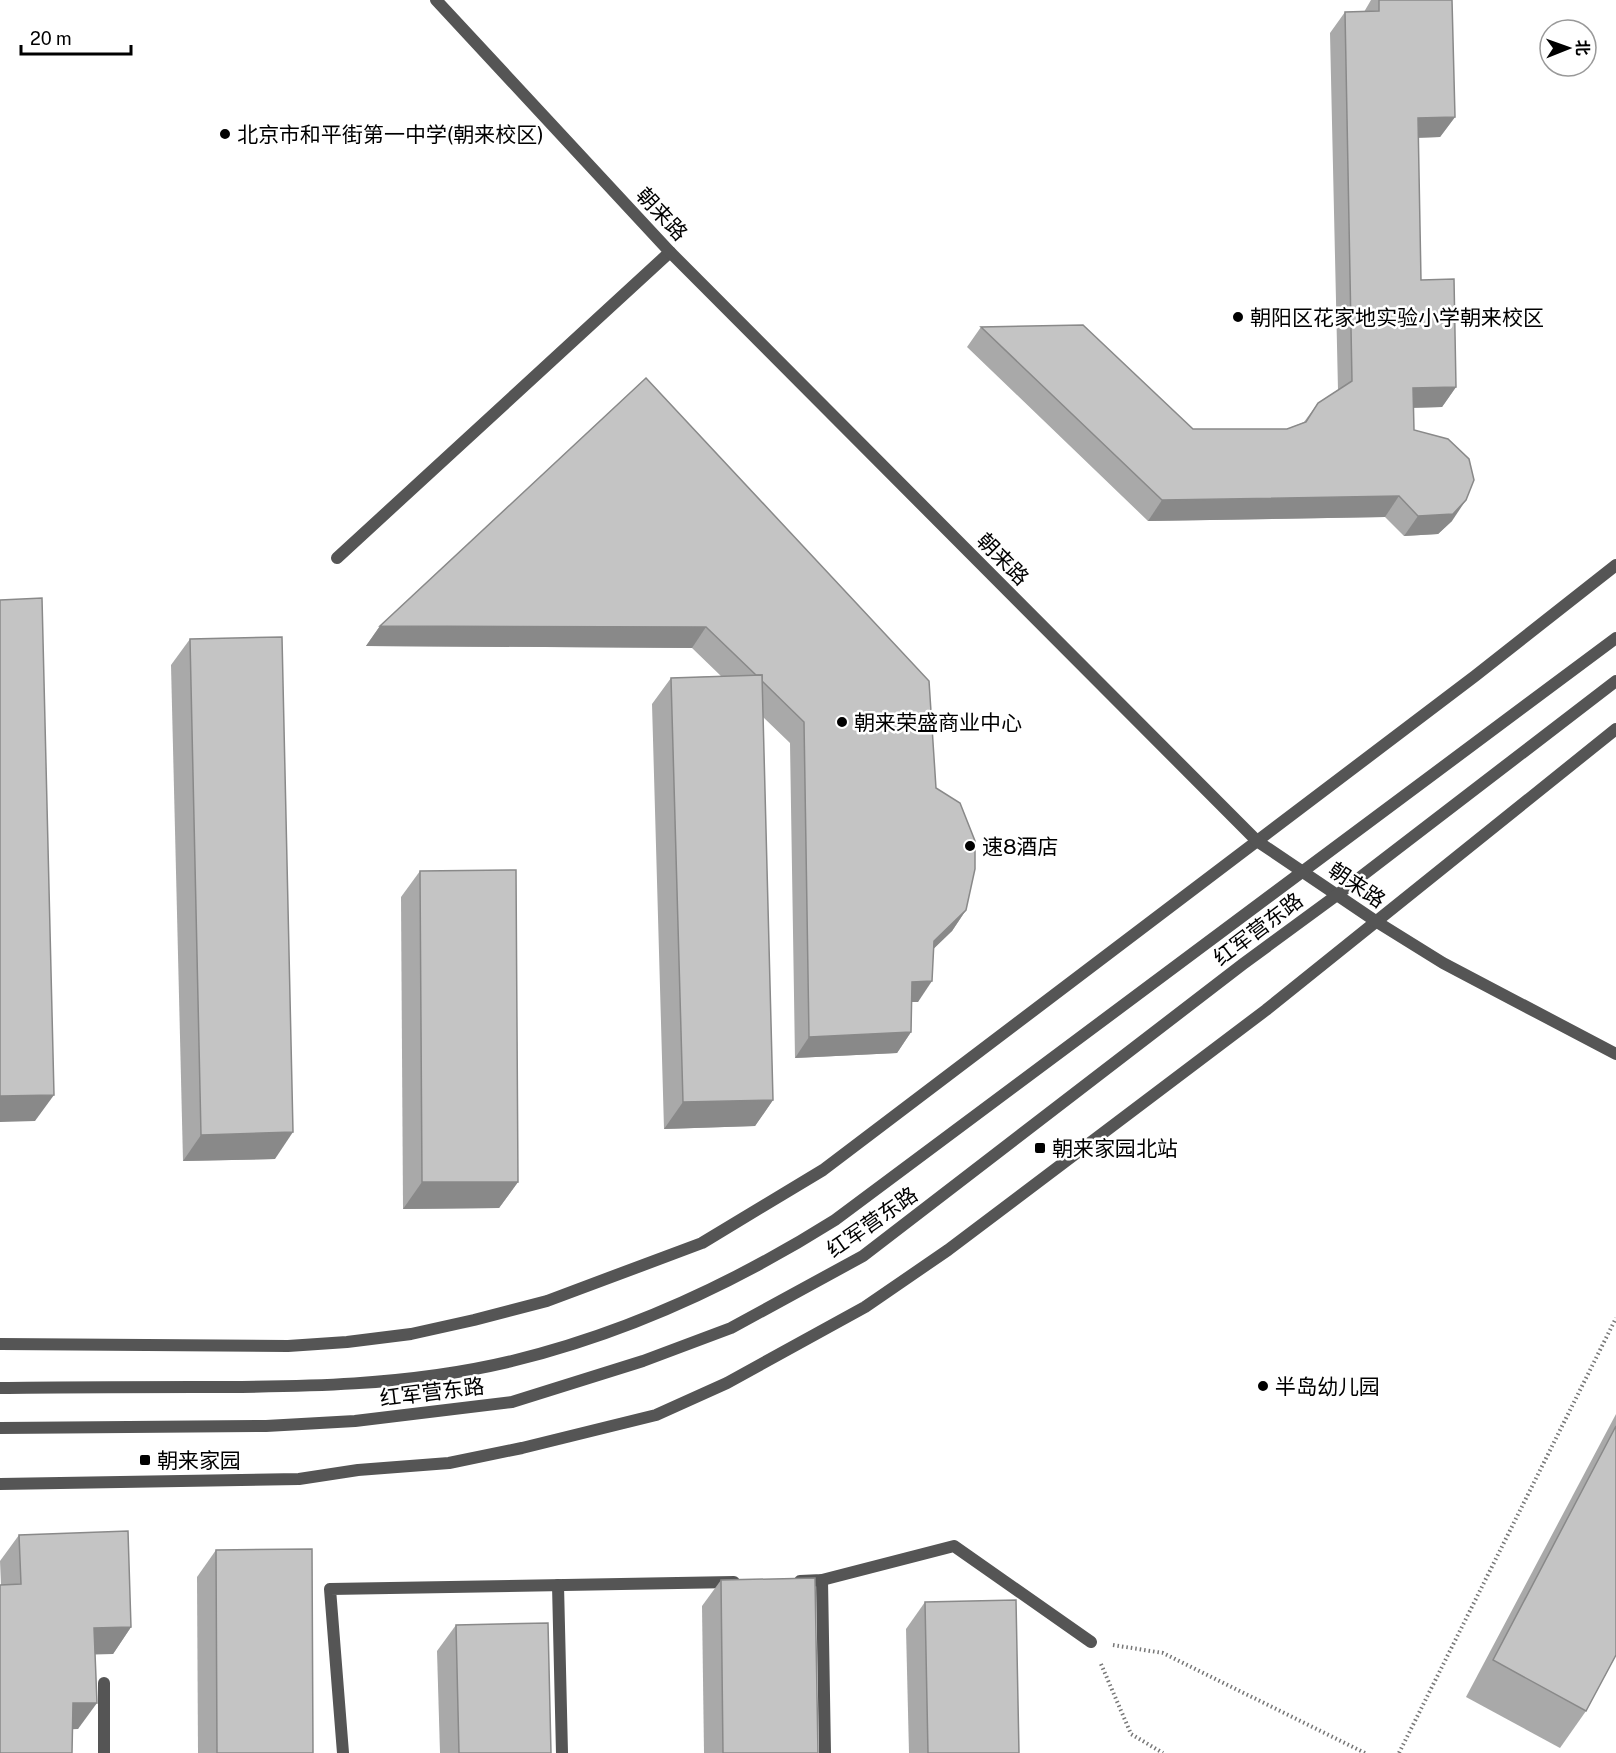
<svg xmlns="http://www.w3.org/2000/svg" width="1616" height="1753" viewBox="0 0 1616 1753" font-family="'Public Sans','Noto Sans SC',sans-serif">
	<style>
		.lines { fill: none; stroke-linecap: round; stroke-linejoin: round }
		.path { stroke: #777; stroke-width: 4; stroke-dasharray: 1.5 3; stroke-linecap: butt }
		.minor { stroke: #555; stroke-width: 12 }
		.tertiary { stroke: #555; stroke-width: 12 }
		.wall { fill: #a9a9a9 }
		.shaded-wall { fill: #898989 }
		.building { fill: #c4c4c4; stroke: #898989; stroke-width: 1.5 }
		.poi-dot { fill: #000; stroke: #fff; stroke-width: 2 }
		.labels { text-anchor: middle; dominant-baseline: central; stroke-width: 5; stroke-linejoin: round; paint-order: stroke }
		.poi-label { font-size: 21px; fill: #000; stroke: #fff; text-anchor: start }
		.street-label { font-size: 21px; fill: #000; stroke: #fff }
	</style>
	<rect width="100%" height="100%" fill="#fff"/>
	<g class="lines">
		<g class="path">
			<path d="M1113,1645l50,8 202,100"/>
			<path d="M1101,1664l30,70 32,19"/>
			<path d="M1399,1753l217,-435"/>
		</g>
		<g class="minor">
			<path d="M337,558l333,-306"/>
			<path d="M0,1344l288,2 59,-4 64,-8 63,-14 73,-19 155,-58 121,-73 652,-494 141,-111"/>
			<path d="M0,1484l299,-5 59,-9 91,-7 73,-15 134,-33 71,-32 138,-76 83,-57 318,-240 350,-281"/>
			<path d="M822,1580l3,173"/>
			<path d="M800,1581l22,-1 132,-34 137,96"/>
			<path d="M558,1585l4,168"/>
			<path d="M104,1683v70"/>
			<path d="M343,1753l-13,-164 404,-7"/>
		</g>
		<g class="tertiary">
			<path d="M436,0l234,252 587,589 120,81 66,41 173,91"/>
			<path d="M0,1388c65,-1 130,-1 196,-1 105,0 212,-1 316,-26 115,-28 223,-78 323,-141l781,-582"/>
			<path d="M0,1428l266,-2 89,-5 157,-19 131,-41 88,-33 132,-72 380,-292 94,-69 279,-214"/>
		</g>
	</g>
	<g class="wall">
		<path d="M1371,0h8l76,117 -15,20 -22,1 3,142 35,107 -14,20 -29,1 1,22 38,91 -14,13 -34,2 -19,-19 -237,4 -181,-174 14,-20 212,102h94l17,-7 14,-19 20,-13 -8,-357 15,-21h19z"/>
		<path d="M646,378l290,410 30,122 -14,21 -18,17 -16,54h-6l-1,30 -14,21 -102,5 -5,-315 -27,-26 10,383 -18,26 -91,3 -12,-425 19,-26 50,-2 -29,-28 -326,-2 14,-20z"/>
		<path d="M190,639l85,520 -92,2 -12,-496z"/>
		<path d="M420,871l98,311 -19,26 -96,1 -2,-312z"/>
		<path d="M1616,1414v241l-30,56 -26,37 -94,-51z"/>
		<path d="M19,1535l112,92 -18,27h-18l-17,75h-6l-71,-144 -1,-24z"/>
		<path d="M216,1550l97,203h-115l-1,-176z"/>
		<path d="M721,1580l97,173h-114l-2,-147z"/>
		<path d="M925,1602l94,151h-110l-3,-124z"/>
		<path d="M456,1625l95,128h-111l-3,-102z"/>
	</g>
	<g class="shaded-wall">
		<path d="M1455,117l-15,20 -36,1 14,-20z"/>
		<path d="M1456,387l-14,20 -43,1 14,-20z"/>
		<path d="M1399,496l-14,21 -237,4 14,-21z"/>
		<path d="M1466,500l-14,21 -14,13 -34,2 14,-20z"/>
		<path d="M380,626l326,1 -14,21 -326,-2z"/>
		<path d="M966,910l-14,21 -32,31 14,-21z"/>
		<path d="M932,981l-14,21h-21l15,-20z"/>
		<path d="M911,1032l-14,21 -102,5 14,-21z"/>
		<path d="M54,1095l-19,26 -35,1v-26z"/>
		<path d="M773,1100l-18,26 -91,3 19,-27z"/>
		<path d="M293,1132l-18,27 -92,2 18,-26z"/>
		<path d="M422,1182h96l-19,26 -96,1z"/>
		<path d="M131,1627l-18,27 -37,1 18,-27z"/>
		<path d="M73,1703h24l-19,26 -24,1z"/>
	</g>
	<g class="building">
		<path d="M1379,0h73l3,117 -37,1 3,162 33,-1 2,108 -43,1 1,42 34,9 21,20 5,21 -8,20 -13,14 -35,2 -19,-20 -237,4 -181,-173 102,-2 110,104h94l19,-7 12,-19 34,-22 -7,-369 34,-1z"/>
		<path d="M646,378l283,303 7,107 24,15 15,38v28l-9,41 -32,31 -2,40 -20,1 -1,50 -102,5 -5,-315 -42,-41v-6h-6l-50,-48 -326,-1z"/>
		<path d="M42,598l12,497 -54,1v-496z"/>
		<path d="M282,637l11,495 -92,3 -11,-496z"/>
		<path d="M762,675l11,425 -90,2 -12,-424z"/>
		<path d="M516,870l2,312h-96l-2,-311z"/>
		<path d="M1616,1426v229l-30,56 -93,-51z"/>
		<path d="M128,1531l3,96 -37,1 3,75h-24l-1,50h-72v-168l21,-1 -2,-49z"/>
		<path d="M312,1549l1,204h-96l-1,-203z"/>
		<path d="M815,1578l3,175h-95l-2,-173z"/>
		<path d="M1016,1600l3,153h-91l-3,-151z"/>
		<path d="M548,1623l3,130h-92l-3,-128z"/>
	</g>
	<g class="poi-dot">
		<circle cx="225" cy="134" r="6"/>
		<circle cx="1238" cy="317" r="6"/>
		<circle cx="842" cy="722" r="6"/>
		<circle cx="970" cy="846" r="6"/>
		<rect x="1034" y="1142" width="12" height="12" rx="3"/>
		<circle cx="1263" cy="1386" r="6"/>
		<rect x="139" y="1454" width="12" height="12" rx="3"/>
	</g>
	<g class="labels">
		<g class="poi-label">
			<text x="237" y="134">北京市和平街第一中学(朝来校区)</text>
			<text x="1250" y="317">朝阳区花家地实验小学朝来校区</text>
			<text x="854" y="722">朝来荣盛商业中心</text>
			<text x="982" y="846">速8酒店</text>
			<text x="1052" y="1148">朝来家园北站</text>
			<text x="1275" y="1386">半岛幼儿园</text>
			<text x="157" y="1460">朝来家园</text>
		</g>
		<g class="street-label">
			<text transform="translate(662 214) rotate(47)">朝来路</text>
			<text transform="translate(1003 559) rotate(45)">朝来路</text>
			<text transform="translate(1357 885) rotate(34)">朝来路</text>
			<text transform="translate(1258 929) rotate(-37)">红军营东路</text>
			<text transform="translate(872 1222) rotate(-35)">红军营东路</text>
			<text transform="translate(432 1392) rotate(-7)">红军营东路</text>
		</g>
	</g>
	<g transform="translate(1568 48) rotate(89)"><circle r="28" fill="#ffffff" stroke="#999999" stroke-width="1.5"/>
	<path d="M0-4.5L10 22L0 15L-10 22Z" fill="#000000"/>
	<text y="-9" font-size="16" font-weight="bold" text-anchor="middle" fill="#000000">北</text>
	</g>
	<path d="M21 45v9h110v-9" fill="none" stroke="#000000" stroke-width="3"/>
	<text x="30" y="45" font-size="18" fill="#000000" stroke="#ffffff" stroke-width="4.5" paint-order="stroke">20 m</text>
</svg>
